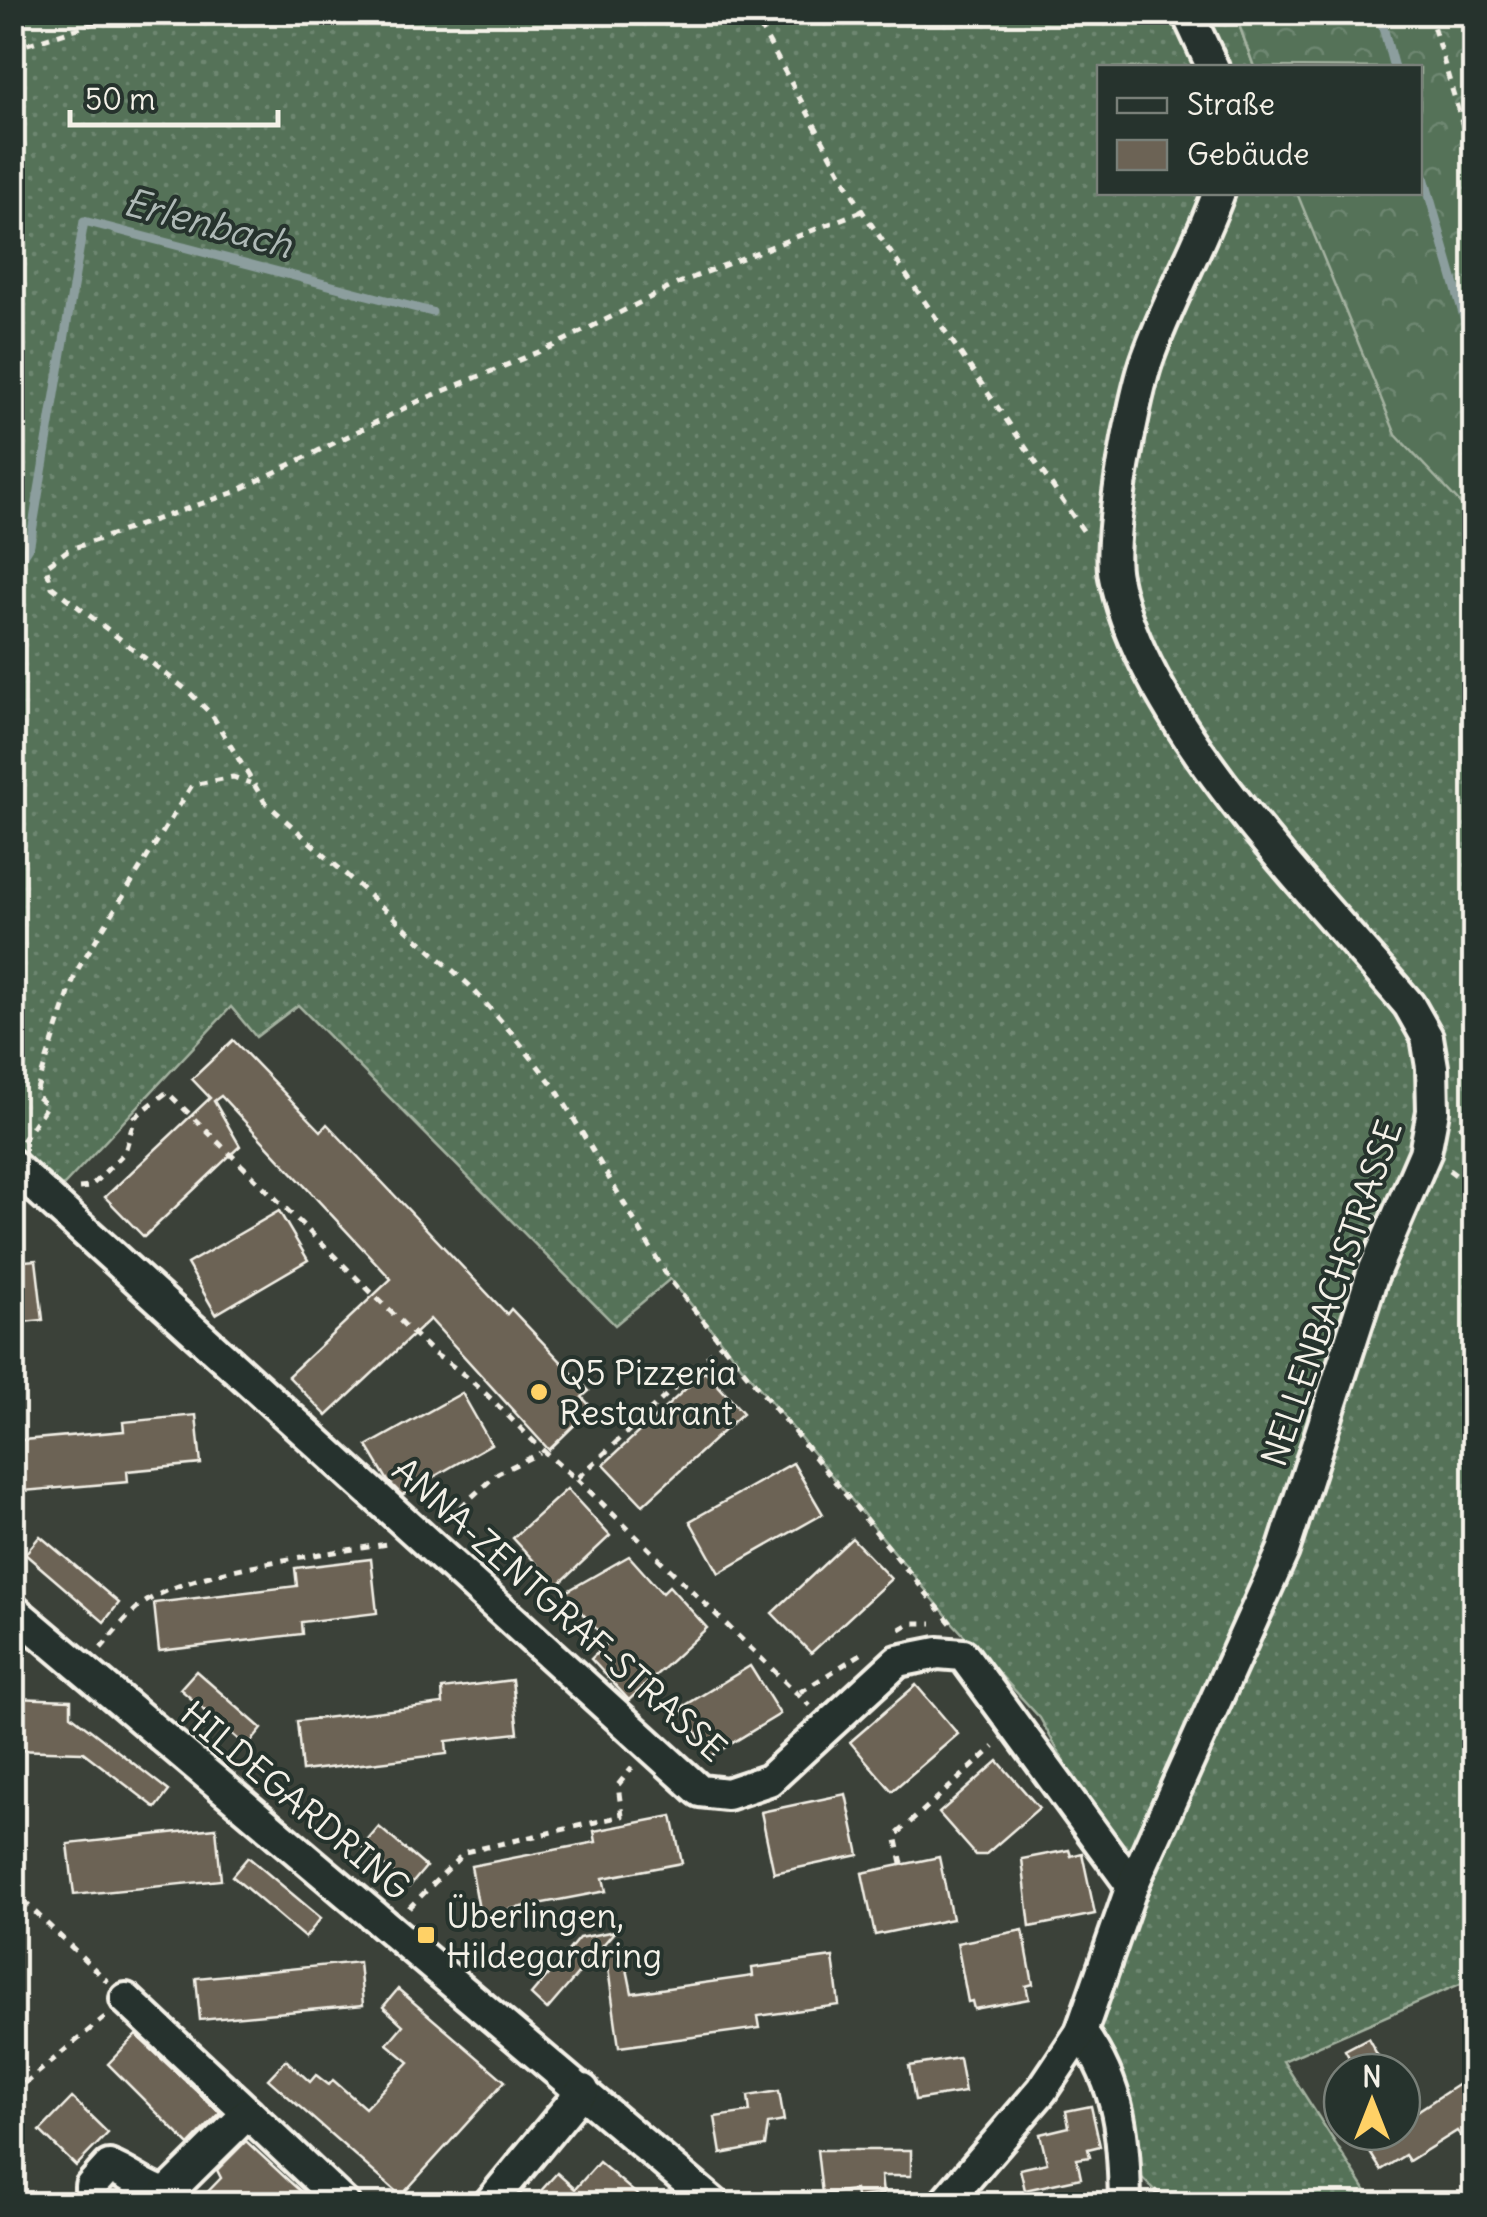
<svg xmlns="http://www.w3.org/2000/svg" width="1487" height="2217" viewBox="0 0 1487 2217" font-family="Delius,sans-serif">
	<style>
		.grass { fill: url(#grass-dots); stroke: #a4b2a0; stroke-width: 2.5 }
		.forest { fill: url(#forest-crowns); stroke: #a4b2a0; stroke-width: 2.5 }
		.lines { fill: none; stroke-linecap: round; stroke-linejoin: round }
		.stream { stroke: #8c9e9e; stroke-width: 9 }
		.building { fill: #6c6355; stroke: #f4f1e8; stroke-width: 2.5 }
		.minor-casing { stroke: #f4f1e8; stroke-width: 38 }
		.path { stroke: #f4f1e8; stroke-width: 5; stroke-dasharray: 8 8; stroke-linecap: butt }
		.minor { stroke: #26332d; stroke-width: 30 }
		.poi-dot { fill: #ffd166; stroke: #26332d; stroke-width: 4 }
		.labels { text-anchor: middle; dominant-baseline: central; stroke-width: 8; stroke-linejoin: round; paint-order: stroke }
		.street-label { font-size: 35px; fill: #f4f1e8; stroke: #26332d }
		.poi-label { font-size: 35px; fill: #f4f1e8; stroke: #26332d; text-anchor: start }
		.water-label { font-size: 38px; font-style: italic; fill: #afbab7; stroke: #26332d }
	</style>
	<defs>
		<pattern id="grass-dots" width="8" height="8" patternUnits="userSpaceOnUse" patternTransform="scale(2.5)"><rect width="8" height="8" fill="#557259"/><path d="M2 2h.1M6 6h.1" fill="none" stroke="#6e8771" stroke-width="1.8" stroke-linecap="round"/></pattern>
		<pattern id="forest-crowns" width="20" height="18" patternUnits="userSpaceOnUse" patternTransform="scale(2.5)"><rect width="20" height="18" fill="#557259"/><path d="M2 6a3 3 0 1 1 6 0M12 15a3 3 0 1 1 6 0" fill="none" stroke="#6e8771"/></pattern>
	</defs>
	<rect width="100%" height="100%" fill="#3b4139"/>
	<filter id="ink" filterUnits="userSpaceOnUse"><feTurbulence type="fractalNoise" baseFrequency=".01" numOctaves="2"/><feDisplacementMap in="SourceGraphic" scale="20" xChannelSelector="R" yChannelSelector="G"/><feConvolveMatrix kernelMatrix="1 2 1 2 8 2 1 2 1" color-interpolation-filters="sRGB"/></filter>
	<g filter="url(#ink)">
		<path class="grass" d="M12,13h1223l19,54 -154,1v124l197,1 177,325v1460l-191,83 91,143h-206l-44,-44 -43,-128 51,-147 -92,-167 -88,-96 -282,-343 -55,46 -317,-320 -42,32 -25,-30 -180,192 -38,-54z"/>
		<path class="forest" d="M1235,13h239v505l-78,-83 -99,-242 123,-1v-124l-166,-1z"/>
		<g class="lines">
			<g class="stream">
				<path d="M1379,12l15,56"/>
				<path d="M1420,163l54,189"/>
				<path d="M12,572l18,-28 54,-323 348,91"/>
			</g>
		</g>
		<g class="building">
			<path d="M233,1040l88,91 6,-7 180,190 4,-5 78,82 -7,6 10,11 -43,42 -119,-131 -103,97 -39,-40 103,-97 -170,-183 -7,5 26,45 -96,91 -39,-40 105,-99 -18,-19z"/>
			<path d="M279,1211l29,49 -92,54 -29,-50z"/>
			<path d="M36,1260l7,60 -31,3v-61z"/>
			<path d="M705,1371l38,42 -100,92 -39,-41z"/>
			<path d="M462,1393l29,51 -89,51 -14,-14 -21,-35z"/>
			<path d="M196,1415l5,49 -74,7 1,11 -116,10v-51l112,-10 -1,-9z"/>
			<path d="M793,1463l30,51 -104,59 -29,-52z"/>
			<path d="M567,1489l43,47 -53,50 -44,-48z"/>
			<path d="M40,1536l79,67 -15,19 -79,-68z"/>
			<path d="M852,1538l39,41 -80,74 -39,-40z"/>
			<path d="M629,1556l33,37 7,-7 38,42 -78,72 -38,-41 17,-17 -44,-49z"/>
			<path d="M371,1559l6,54 -76,9 1,12 -143,17 -5,-48 143,-17 -2,-18z"/>
			<path d="M750,1666l30,48 -69,42 -30,-48z"/>
			<path d="M196,1671l66,58 -15,18 -67,-58z"/>
			<path d="M512,1680l6,53 -72,8 1,13 -145,17 -5,-50 146,-17 -1,-15z"/>
			<path d="M916,1685l42,49 -66,57 -42,-49z"/>
			<path d="M12,1698l59,2v15l98,76 -13,17 -73,-56 -71,-2z"/>
			<path d="M998,1761l41,47 -54,47h-9l-37,-42z"/>
			<path d="M846,1794l13,61 -85,18 -13,-61z"/>
			<path d="M672,1816l10,47 -79,15 3,13 -126,24 -9,-49 125,-24 -2,-11z"/>
			<path d="M379,1827l47,40 -17,20 -47,-40z"/>
			<path d="M216,1828l5,52 -147,15 -6,-51z"/>
			<path d="M1069,1850l2,6 11,-3 13,61 -65,13 -8,-68z"/>
			<path d="M248,1857l73,61 -16,20 -73,-62z"/>
			<path d="M939,1857l13,62 -77,16 -13,-62z"/>
			<path d="M1023,1930l10,54 -7,2 3,13 -55,10 -2,-8 -4,1 -11,-59z"/>
			<path d="M615,1931l-68,79 -16,-15 48,-57z"/>
			<path d="M622,1944l10,49 121,-17 -1,-8 81,-11 6,48 -81,11 2,12 -141,19 -14,-100z"/>
			<path d="M359,1962l4,43 -163,15 -4,-42z"/>
			<path d="M398,1989l107,92 -104,115 -133,-117 18,-19 24,22 6,-7 13,10 4,-5 32,28 44,-46 -22,-18 16,-19 -20,-18z"/>
			<path d="M136,2035l84,78 -31,32 -81,-81z"/>
			<path d="M1368,2038l11,20 -23,12 -11,-20z"/>
			<path d="M959,2058l6,34 -50,8 -6,-34z"/>
			<path d="M1474,2079v48l-13,9 -4,-5 -48,30 -4,-6 -24,15 -24,-38h45v-11l57,-37 2,4z"/>
			<path d="M779,2091l5,30 -16,3 -3,22 -44,8 -6,-37 35,-5 -2,-16z"/>
			<path d="M72,2098l36,35 -32,33 -36,-35z"/>
			<path d="M1091,2106l9,40 -12,3 2,8 -13,2 4,19 -56,12 -5,-21 27,-6 -7,-29 29,-7 -3,-16z"/>
			<path d="M246,2141l43,40 26,23h-119l25,-26 -4,-8z"/>
			<path d="M817,2150h94v26h-30l2,18 -27,3 -1,-7 -33,4z"/>
			<path d="M599,2162l49,42h-65l-12,-10 -9,10h-33l28,-31 18,16z"/>
		</g>
		<g class="lines">
			<defs>
				<g id="minor">
					<path d="M1187,12l26,56"/>
					<path d="M12,1165l688,626 27,3 42,-14 129,-119 40,-8 25,2 169,231"/>
					<path d="M12,1609l702,595"/>
					<path d="M126,1999l122,114"/>
					<path d="M1081,2032c40,55 43,106 44,172"/>
					<path d="M96,2204l-5,-4v-14l18,-20c21,8 35,22 57,28"/>
					<path d="M156,2204l92,-91 96,91"/>
					<path d="M489,2204l94,-114"/>
					<path d="M944,2204l98,-114 39,-58 51,-146 151,-335 89,-275 53,-123 8,-42 -1,-44 -5,-30 -18,-32c-96,-113 -266,-282 -294,-428 -8,-39 18,-177 32,-217 20,-57 51,-111 72,-168"/>
				</g>
			</defs>
			<use href="#minor" class="minor-casing"/>
			<g class="path">
				<path d="M752,12l110,199 222,321"/>
				<path d="M1429,12l45,151"/>
				<path d="M12,49l117,-37"/>
				<path d="M862,211l-183,72 -126,63 -134,55 -184,91 -167,58 -22,16 6,21 136,104 24,24 52,86 205,184 42,47 45,57 113,190 285,348"/>
				<path d="M1459,1128l15,-11"/>
				<path d="M22,1141l25,-36 -12,-10 41,-123 116,-187 41,-8 17,6"/>
				<path d="M1449,1170l25,19"/>
				<path d="M79,1188l11,-1 35,-35 10,-35 32,-25 267,262c55,32 91,87 143,125l145,-136"/>
				<path d="M577,1479l233,227"/>
				<path d="M439,1513l17,-16 6,9 36,-33 42,-20"/>
				<path d="M900,1629l10,-6h22"/>
				<path d="M101,1648c13,-15 27,-34 43,-45 54,-36 177,-48 243,-59"/>
				<path d="M800,1692l61,-38"/>
				<path d="M902,1864l-6,-29 98,-88"/>
				<path d="M12,1890l96,92"/>
				<path d="M409,1908l56,-56 157,-36 -4,-31 14,-17"/>
				<path d="M12,2094l94,-78"/>
				<path d="M1154,2190l14,14"/>
			</g>
			<use href="#minor" class="minor"/>
		</g>
	</g>
	<g class="poi-dot">
		<circle cx="539" cy="1392" r="10"/>
		<rect x="416" y="1925" width="20" height="20" rx="5"/>
	</g>
	<g class="labels">
		<g class="street-label">
			<text transform="translate(1331 1293) rotate(-71)">NELLENBACHSTRASSE</text>
			<text transform="translate(560 1609) rotate(42)">ANNA-ZENTGRAF-STRASSE</text>
			<text transform="translate(296 1800) rotate(40)">HILDEGARDRING</text>
		</g>
		<g class="poi-label">
			<text x="559" y="1372">Q5 Pizzeria<tspan x="559" dy="40">Restaurant</tspan></text>
			<text x="446" y="1915">Überlingen,<tspan x="446" dy="40">Hildegardring</tspan></text>
		</g>
		<g class="water-label">
			<text transform="translate(208 223) rotate(15)">Erlenbach</text>
		</g>
	</g>
	<rect width="1487" height="2217" fill="none" stroke="#26332d" stroke-width="50"/>
	<rect x="25" y="25" width="1437" height="2167" fill="none" stroke="#f4f1e8" stroke-width="4" filter="url(#ink)"/>
	<rect x="1097" y="65" width="325" height="130" fill="#26332d" stroke="#787f78" stroke-width="2.5"/>
	<rect x="1117" y="98" width="50" height="15" fill="#26332d" stroke="#787f78" stroke-width="2.5"/>
	<text x="1187" y="115" font-size="30" fill="#f4f1e8">Straße</text>
	<rect x="1117" y="140" width="50" height="30" fill="#6c6355" stroke="#787f78" stroke-width="2.5"/>
	<text x="1187" y="165" font-size="30" fill="#f4f1e8">Gebäude</text>
	<g transform="translate(1372 2102)"><circle r="48" fill="#26332d" stroke="#787f78" stroke-width="2.5"/>
	<path d="M0-8L18 38L0 25L-18 38Z" fill="#ffd166"/>
	<text y="-15" font-size="28" font-weight="bold" text-anchor="middle" fill="#f4f1e8">N</text>
	</g>
	<path d="M70 110v15h208v-15" fill="none" stroke="#f4f1e8" stroke-width="5"/>
	<text x="85" y="110" font-size="30" fill="#f4f1e8" stroke="#26332d" stroke-width="8" paint-order="stroke">50 m</text>
</svg>
